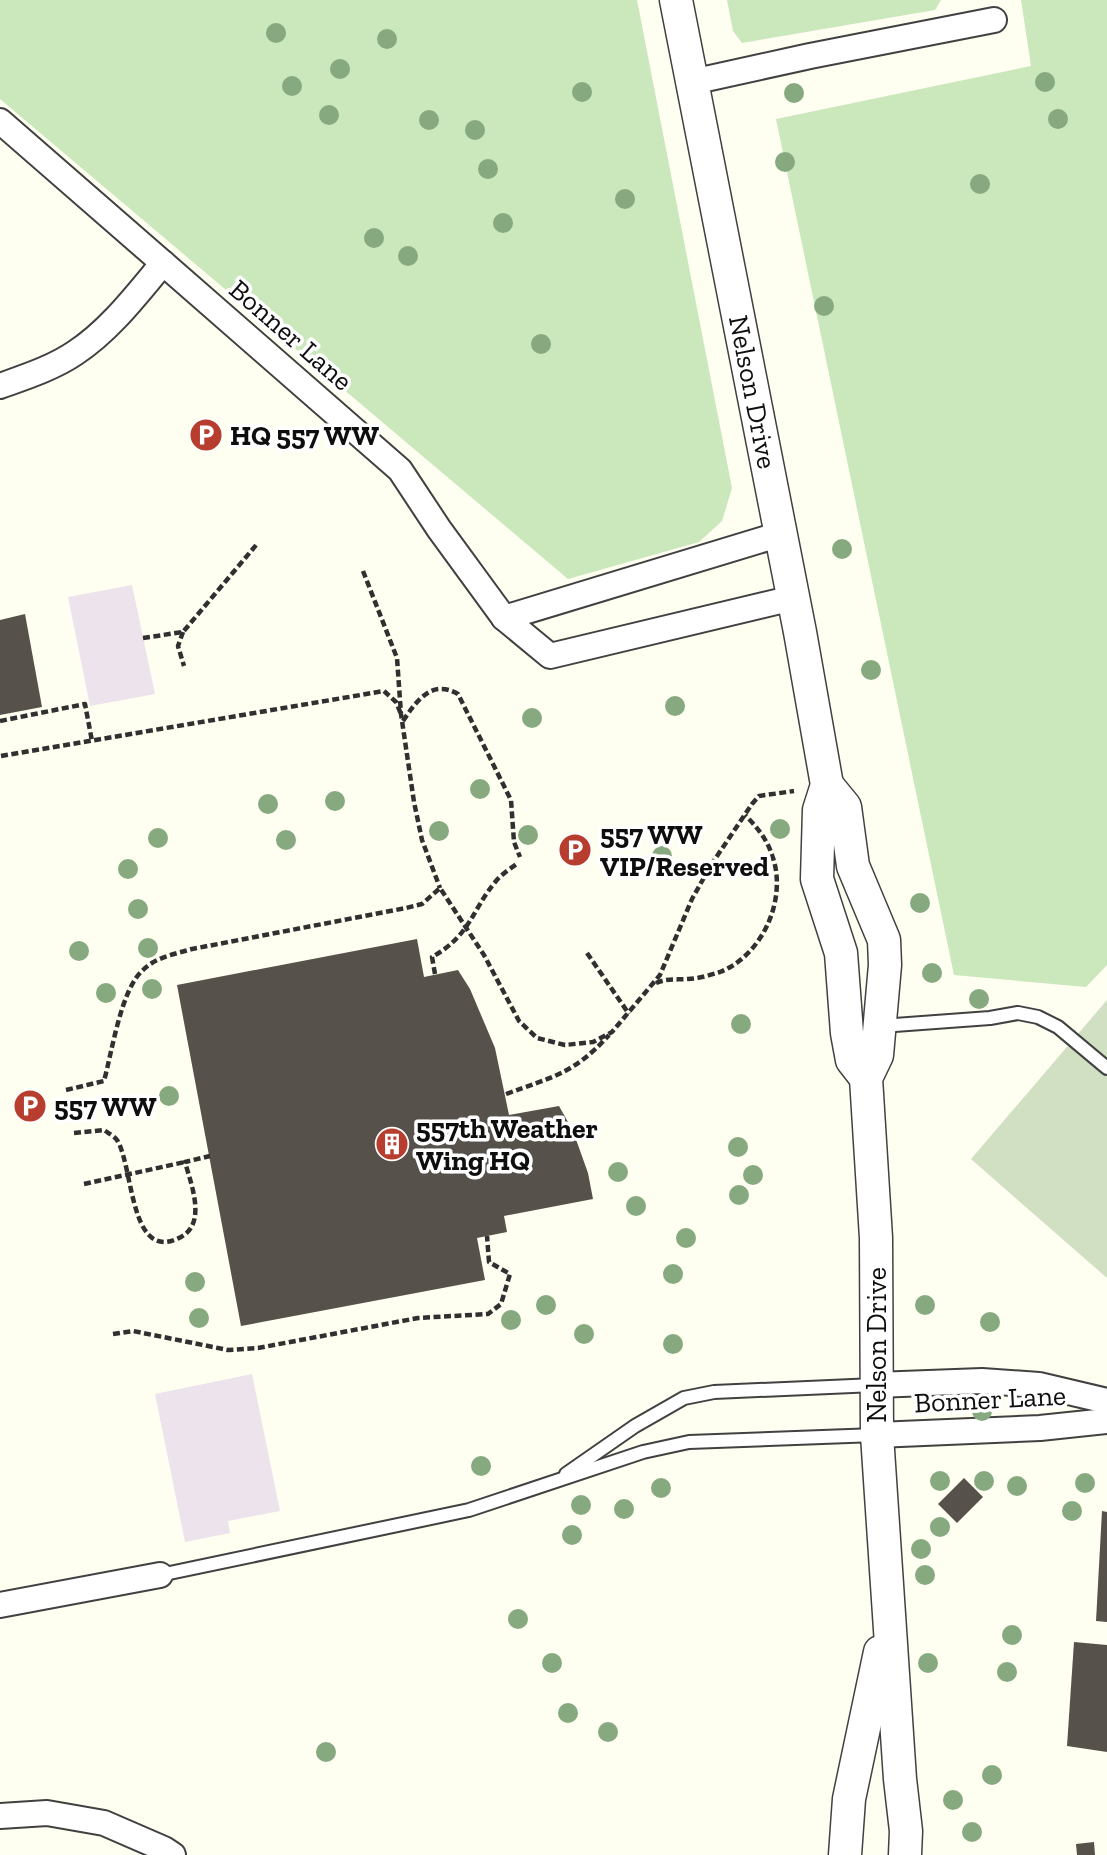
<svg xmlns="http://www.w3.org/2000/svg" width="1107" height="1855" viewBox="0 0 1107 1855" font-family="'Zilla Slab',serif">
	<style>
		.industrial { fill: #ece3ec }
		.green { fill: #cbe7bc }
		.cemetery { fill: #d1dfc2 }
		.building { fill: #56514b }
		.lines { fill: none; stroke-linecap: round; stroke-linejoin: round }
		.service-casing { stroke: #414141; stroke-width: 16 }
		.minor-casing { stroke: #414141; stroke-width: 28 }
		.tertiary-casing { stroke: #414141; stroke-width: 35 }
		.path { stroke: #303030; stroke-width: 4.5; stroke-dasharray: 7 3.5; stroke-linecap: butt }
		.service { stroke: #fff; stroke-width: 12 }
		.minor { stroke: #fff; stroke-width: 24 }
		.tertiary { stroke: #fff; stroke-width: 32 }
		.tree { fill: #87a97f }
		.labels { text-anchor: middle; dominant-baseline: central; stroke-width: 7; stroke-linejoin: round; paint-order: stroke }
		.street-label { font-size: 28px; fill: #0e0e0e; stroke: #fff }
		.poi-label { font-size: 28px; font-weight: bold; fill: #0e0e0e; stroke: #fff; text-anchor: start }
	</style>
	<rect width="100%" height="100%" fill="#fefef1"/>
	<g class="industrial">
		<path d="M132,585l23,109 -65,12 -22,-109z"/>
		<path d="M252,1374l28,137 -52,10 2,12 -45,9 -30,-148z"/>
	</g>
	<g class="green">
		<path d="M0,0h637l95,488 -10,33 -23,21 -131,37 -568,-480z"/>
		<path d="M727,0h214l-6,10 -193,33 -9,-12z"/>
		<path d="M1021,0h86v965l-21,22 -132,-12 -178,-856 255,-53z"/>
	</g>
	<path class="cemetery" d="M1107,1000v278l-136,-119z"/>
	<g class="building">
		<path d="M25,614l17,93 -42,8v-95z"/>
		<path d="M417,939l7,38 34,-7 12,19 25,59 14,67 50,-9 14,25 15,42 5,26 -89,17 3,16 -30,6 8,42 -244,46 -64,-341z"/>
		<path d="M964,1478l19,19 -26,26 -19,-19z"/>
		<path d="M1102,1511l5,1v110l-11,-1z"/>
		<path d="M1074,1642l33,3v107l-40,-6z"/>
		<path d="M1094,1842l1,13h-18l-1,-11z"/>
	</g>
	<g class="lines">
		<defs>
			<g id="service">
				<path d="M881,1026l109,-8 28,-5 20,4 20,10 49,41"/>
				<path d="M566,1474l69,-48 49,-28 30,-6 161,-7"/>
				<path d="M160,1575l309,-65 174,-58 46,-10 187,-7"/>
			</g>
			<g id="minor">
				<path d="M692,82l118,-26 184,-36"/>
				<path d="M0,121l163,142"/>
				<path d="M0,386c25,-9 53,-18 75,-33 35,-23 62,-59 88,-90l237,207 39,59 65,89 46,38 243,-58"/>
				<path d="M504,618l277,-84"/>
				<path d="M875,1385l107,-4 57,4 68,16"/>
				<path d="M877,1435l163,-7 67,-7"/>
				<path d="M0,1605l160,-30"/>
				<path d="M0,1816l47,-3 57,10 60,26 9,6"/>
			</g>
			<g id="tertiary">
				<path d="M676,0l124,632 27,153 -8,25 -2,69 24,74 6,80 5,27 14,18"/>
				<path d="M827,785l18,22 8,59 31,74 1,25 -8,90 -11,23 10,160 1,197 23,344 6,52 -1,24"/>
				<path d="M845,1855l4,-56 31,-147"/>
			</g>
		</defs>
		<use href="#service" class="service-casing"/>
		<use href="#minor" class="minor-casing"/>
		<use href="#tertiary" class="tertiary-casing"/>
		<g class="path">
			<path d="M363,571l34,87 4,56 13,88 8,38 18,48"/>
			<path d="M183,632l-5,14 6,20"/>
			<path d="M143,638l40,-6 74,-88"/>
			<path d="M0,721l85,-17 7,37"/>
			<path d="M403,721c14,-21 29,-42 55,-27l53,106 3,42 6,15"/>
			<path d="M1,756l383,-65 12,11 5,12"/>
			<path d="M587,953l42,61"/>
			<path d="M435,974l-3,-17c39,-22 39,-46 64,-76 6,-7 15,-13 22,-18"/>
			<path d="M656,983c11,-5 21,-3 32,-4 10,0 22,-4 32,-7 43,-17 68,-74 52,-117 -5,-16 -16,-29 -27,-40"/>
			<path d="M66,1090l38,-9c8,-29 17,-92 39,-111 13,-13 32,-16 49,-21l214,-41 16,-4 18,-16 44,67 35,66 18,17 28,7 28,-3 19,-10 48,-57 32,-76 19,-34 41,-61 7,-8 35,-5"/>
			<path d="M506,1094c46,-17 68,-20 103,-59"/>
			<path d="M74,1133l30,-3c4,3 10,6 13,10 15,24 13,103 48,102 5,0 12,-3 16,-5 26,-14 10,-53 4,-75l25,-6"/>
			<path d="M84,1184l101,-22"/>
			<path d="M113,1334l20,-3 95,19 30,-2 160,-30 70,-4 13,-10 9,-30 -21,-12 -2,-26"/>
		</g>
		<use href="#service" class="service"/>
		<use href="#minor" class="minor"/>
		<use href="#tertiary" class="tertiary"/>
	</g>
	<g class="tree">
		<circle cx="276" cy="33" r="10"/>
		<circle cx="387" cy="39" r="10"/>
		<circle cx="340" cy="69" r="10"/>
		<circle cx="1045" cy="82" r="10"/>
		<circle cx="292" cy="86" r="10"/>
		<circle cx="582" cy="92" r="10"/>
		<circle cx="794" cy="93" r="10"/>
		<circle cx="329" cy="115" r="10"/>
		<circle cx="1058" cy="119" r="10"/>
		<circle cx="429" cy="120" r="10"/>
		<circle cx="475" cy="130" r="10"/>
		<circle cx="785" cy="162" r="10"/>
		<circle cx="488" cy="169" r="10"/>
		<circle cx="980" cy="184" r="10"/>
		<circle cx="625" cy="199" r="10"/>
		<circle cx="503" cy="223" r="10"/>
		<circle cx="374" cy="238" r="10"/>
		<circle cx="408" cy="256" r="10"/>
		<circle cx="824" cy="306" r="10"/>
		<circle cx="541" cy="344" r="10"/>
		<circle cx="842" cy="549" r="10"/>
		<circle cx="871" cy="670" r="10"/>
		<circle cx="675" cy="706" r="10"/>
		<circle cx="532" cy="718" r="10"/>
		<circle cx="480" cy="789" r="10"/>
		<circle cx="335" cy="801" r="10"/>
		<circle cx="268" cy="804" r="10"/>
		<circle cx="780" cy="829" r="10"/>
		<circle cx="439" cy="831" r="10"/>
		<circle cx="528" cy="835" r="10"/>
		<circle cx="158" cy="838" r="10"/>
		<circle cx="286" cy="840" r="10"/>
		<circle cx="662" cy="856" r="10"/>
		<circle cx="128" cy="869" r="10"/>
		<circle cx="920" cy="903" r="10"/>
		<circle cx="138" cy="909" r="10"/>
		<circle cx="148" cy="948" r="10"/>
		<circle cx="79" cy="951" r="10"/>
		<circle cx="932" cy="973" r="10"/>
		<circle cx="152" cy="989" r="10"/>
		<circle cx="106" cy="993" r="10"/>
		<circle cx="979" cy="999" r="10"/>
		<circle cx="741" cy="1024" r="10"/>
		<circle cx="169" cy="1096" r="10"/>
		<circle cx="738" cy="1147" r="10"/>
		<circle cx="618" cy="1172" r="10"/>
		<circle cx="753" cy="1175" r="10"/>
		<circle cx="739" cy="1195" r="10"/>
		<circle cx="636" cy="1206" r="10"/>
		<circle cx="686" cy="1238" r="10"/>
		<circle cx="673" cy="1274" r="10"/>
		<circle cx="195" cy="1282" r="10"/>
		<circle cx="546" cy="1305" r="10"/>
		<circle cx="925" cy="1305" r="10"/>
		<circle cx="199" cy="1318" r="10"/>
		<circle cx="511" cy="1320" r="10"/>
		<circle cx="990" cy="1322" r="10"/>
		<circle cx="584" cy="1334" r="10"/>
		<circle cx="673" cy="1344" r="10"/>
		<circle cx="982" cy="1411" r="10"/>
		<circle cx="481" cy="1466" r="10"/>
		<circle cx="940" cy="1481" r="10"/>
		<circle cx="984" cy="1481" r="10"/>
		<circle cx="1085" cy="1483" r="10"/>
		<circle cx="1017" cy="1486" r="10"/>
		<circle cx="661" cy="1488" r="10"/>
		<circle cx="581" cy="1505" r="10"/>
		<circle cx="624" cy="1509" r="10"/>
		<circle cx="1072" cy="1511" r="10"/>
		<circle cx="940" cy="1527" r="10"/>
		<circle cx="572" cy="1535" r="10"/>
		<circle cx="921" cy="1549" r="10"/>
		<circle cx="925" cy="1575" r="10"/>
		<circle cx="518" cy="1619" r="10"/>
		<circle cx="1012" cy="1635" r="10"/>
		<circle cx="552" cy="1663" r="10"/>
		<circle cx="928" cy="1663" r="10"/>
		<circle cx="1007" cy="1672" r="10"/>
		<circle cx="568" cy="1713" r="10"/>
		<circle cx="608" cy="1732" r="10"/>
		<circle cx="326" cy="1752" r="10"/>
		<circle cx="992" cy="1775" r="10"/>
		<circle cx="953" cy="1800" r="10"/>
		<circle cx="972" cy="1832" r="10"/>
	</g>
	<defs>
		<symbol id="parking-disc" viewBox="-11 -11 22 22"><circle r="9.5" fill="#b73d2e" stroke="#fff"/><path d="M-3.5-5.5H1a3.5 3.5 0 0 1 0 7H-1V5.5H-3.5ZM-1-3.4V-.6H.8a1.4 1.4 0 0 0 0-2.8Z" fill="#fff"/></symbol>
		<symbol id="building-disc" viewBox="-11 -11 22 22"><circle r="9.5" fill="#b73d2e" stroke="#fff"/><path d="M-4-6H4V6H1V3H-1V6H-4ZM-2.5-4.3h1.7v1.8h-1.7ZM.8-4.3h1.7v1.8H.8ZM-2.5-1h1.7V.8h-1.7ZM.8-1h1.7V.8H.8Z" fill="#fff"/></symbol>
	</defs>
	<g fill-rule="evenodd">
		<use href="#parking-disc" x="187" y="416" width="38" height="38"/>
		<use href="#parking-disc" x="556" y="831" width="38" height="38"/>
		<use href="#parking-disc" x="11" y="1087" width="38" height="38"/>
		<use href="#building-disc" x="373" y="1125" width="38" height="38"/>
	</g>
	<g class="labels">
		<g class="street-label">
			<text transform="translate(291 335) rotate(41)">Bonner Lane</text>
			<text transform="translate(753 392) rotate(79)">Nelson Drive</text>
			<text transform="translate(876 1345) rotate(-90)">Nelson Drive</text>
			<text transform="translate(990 1399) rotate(-3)">Bonner Lane</text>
		</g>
		<g class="poi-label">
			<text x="230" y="435">HQ 557 WW</text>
			<text x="600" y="834">557 WW<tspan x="600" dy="32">VIP/Reserved</tspan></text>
			<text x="54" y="1106">557 WW</text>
			<text x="416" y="1128">557th Weather<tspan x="416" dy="32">Wing HQ</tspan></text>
		</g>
	</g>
</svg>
